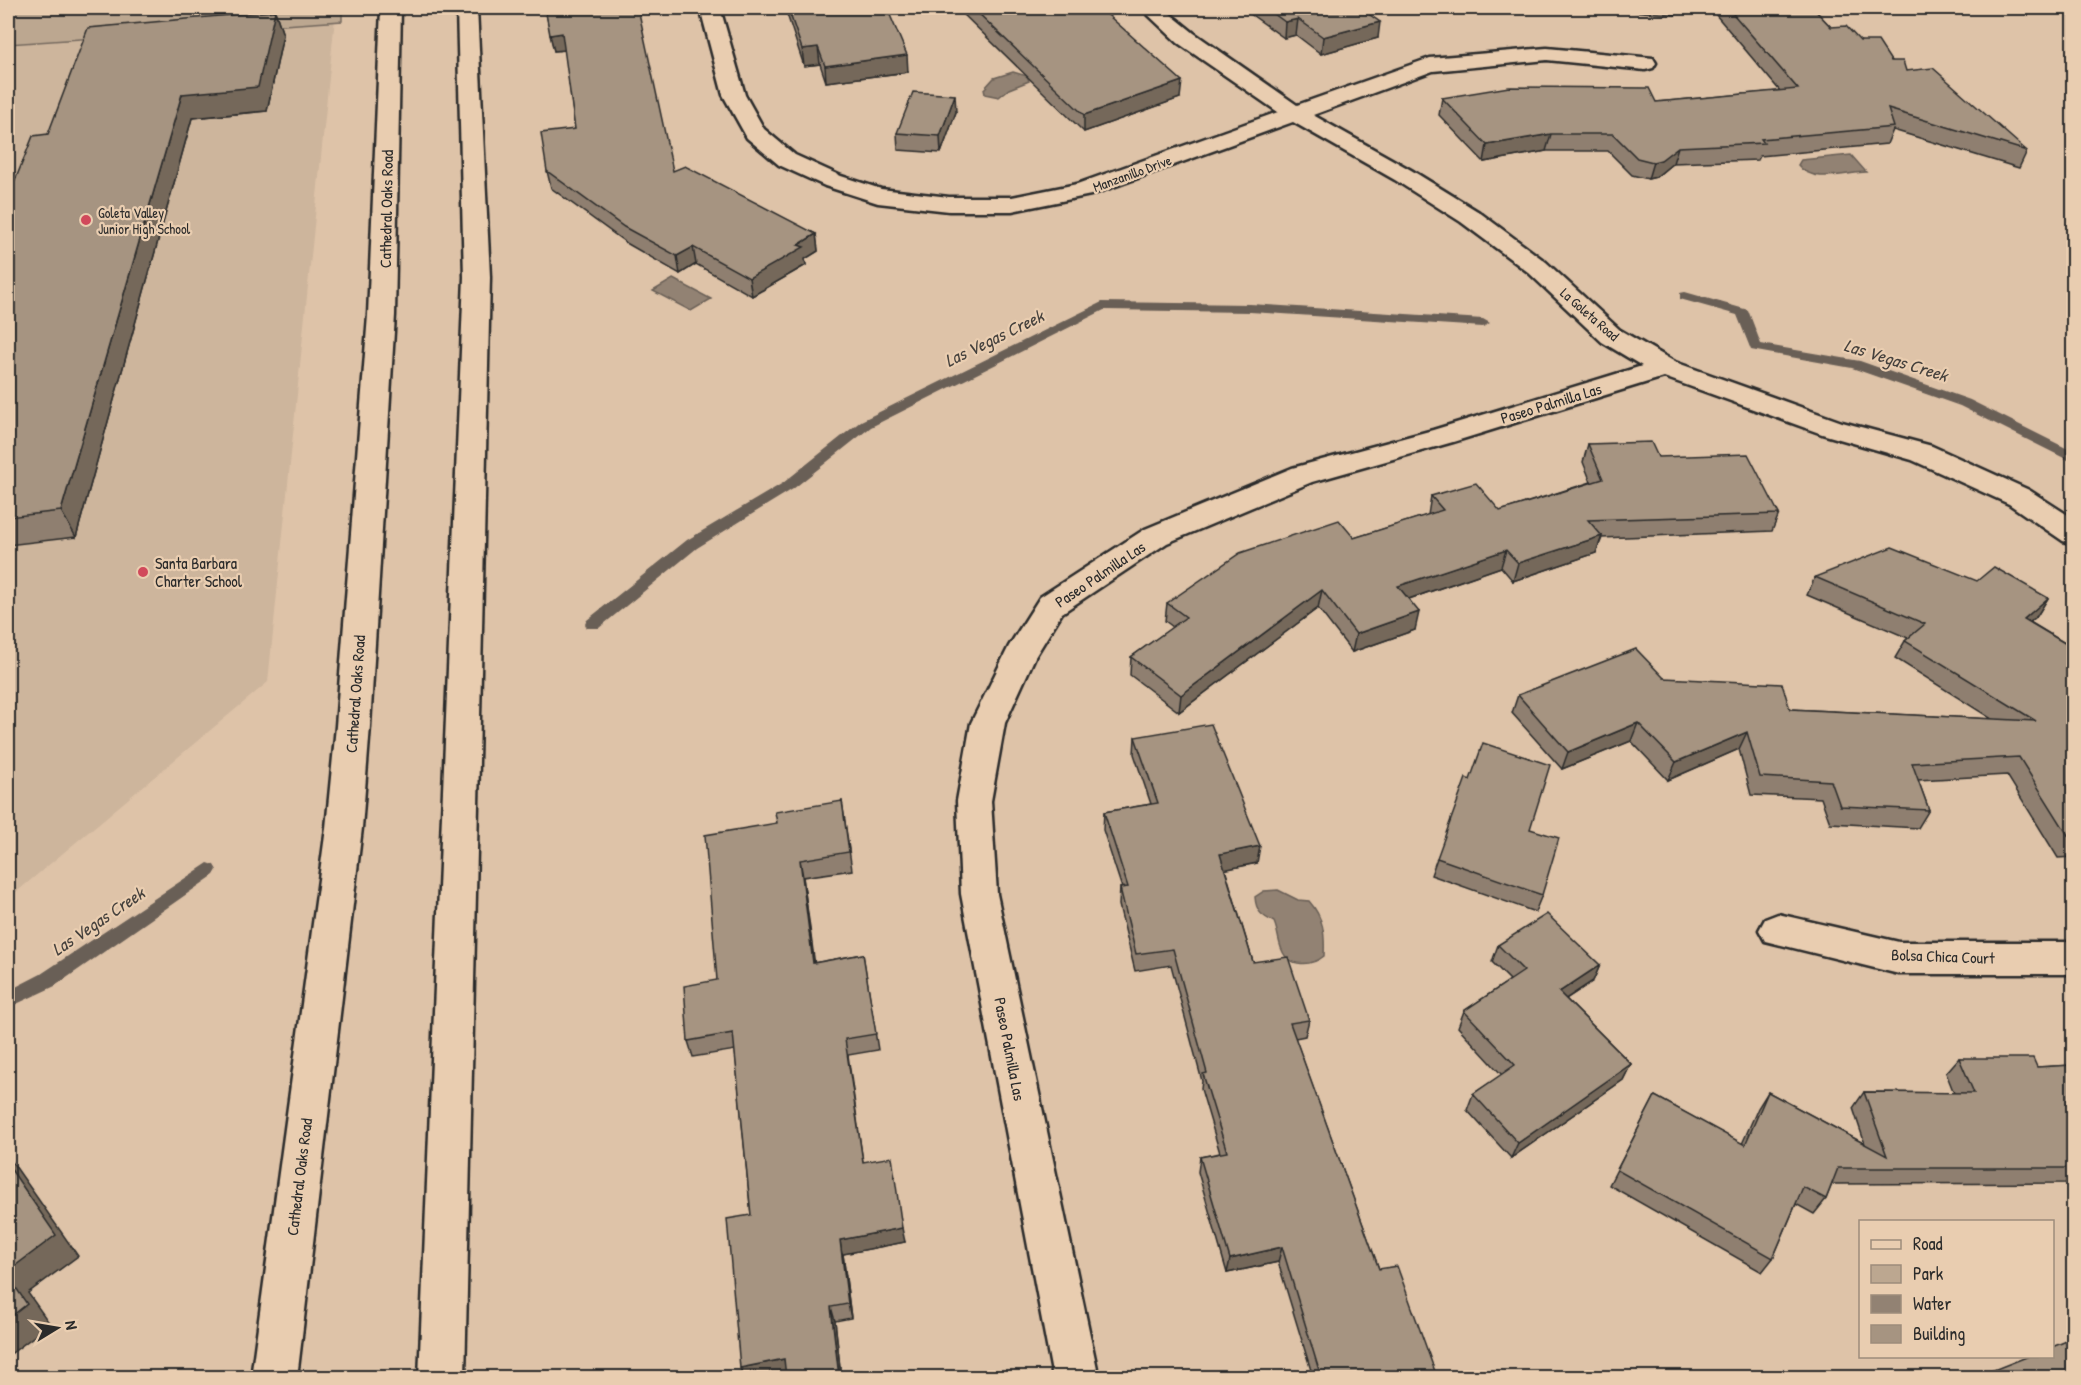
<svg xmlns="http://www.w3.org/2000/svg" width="2081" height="1385" viewBox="0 0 2081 1385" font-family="'Patrick Hand',sans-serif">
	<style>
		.built { fill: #cdb59c }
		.green { fill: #bca790; stroke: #74695e; stroke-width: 1.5 }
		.water { fill: #928273; stroke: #695f56; stroke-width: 1.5 }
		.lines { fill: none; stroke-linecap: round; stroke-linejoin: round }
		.stream { fill: #695f56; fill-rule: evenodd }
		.minor-casing { stroke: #2b2b2b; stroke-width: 5 }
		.secondary-casing { stroke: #2b2b2b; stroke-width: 5 }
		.minor { fill: #e9cdb0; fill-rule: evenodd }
		.secondary { fill: #e9cdb0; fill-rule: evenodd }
		.wall { fill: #8f7f6f; stroke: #2b2b2b; stroke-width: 1.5 }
		.shaded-wall { fill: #74685a; stroke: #2b2b2b; stroke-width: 1.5 }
		.building { fill: #a69481; stroke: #2b2b2b; stroke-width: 1.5 }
		.poi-dot { fill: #d1495b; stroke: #e9cdb0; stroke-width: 2 }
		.labels { text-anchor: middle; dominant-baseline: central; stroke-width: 4.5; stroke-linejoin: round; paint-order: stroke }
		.far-street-label { font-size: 14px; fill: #2b2b2b; stroke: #e9cdb0 }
		.far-poi-label { font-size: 14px; fill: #2b2b2b; stroke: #e9cdb0; text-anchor: start }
		.street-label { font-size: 16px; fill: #2b2b2b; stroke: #e9cdb0 }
		.poi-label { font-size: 16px; fill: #2b2b2b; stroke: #e9cdb0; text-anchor: start }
		.water-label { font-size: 18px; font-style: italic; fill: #45413d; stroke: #e9cdb0 }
	</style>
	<rect width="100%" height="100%" fill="#dec3a8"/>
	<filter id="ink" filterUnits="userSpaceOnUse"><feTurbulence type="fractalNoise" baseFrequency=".0167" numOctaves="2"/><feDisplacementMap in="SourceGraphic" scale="12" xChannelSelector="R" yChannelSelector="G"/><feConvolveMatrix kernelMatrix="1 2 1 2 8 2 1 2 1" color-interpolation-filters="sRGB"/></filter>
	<g filter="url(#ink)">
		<path class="built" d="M8,8h328l-68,674 -260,217z"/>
		<path class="green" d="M8,8h334v13l-334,23z"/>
		<g class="water">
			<path d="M1013,72l14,4 2,5 -20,8 -10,8 -14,-3 -1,-5 10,-11z"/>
			<path d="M1851,155l15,17c-21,1 -54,12 -68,-7l3,-5z"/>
			<path d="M673,279l38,20 -20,12 -38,-20z"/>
			<path d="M1278,890l20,10 11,1c15,17 16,33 15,55 -12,10 -35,12 -42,-6 -4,-9 -4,-19 -8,-28 -12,-6 -18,-10 -19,-25l9,-6z"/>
		</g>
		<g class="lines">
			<g class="stream">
				<path d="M1685,292l63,18 13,34 99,17 110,39 104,52v11l-114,-57 -108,-38 -101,-18 -14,-35 -57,-16v-6z"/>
				<path d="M1102,302l148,2 233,15 7,4 -7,4 -233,-15 -146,-2 -233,117 -78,62 -96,59 -98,80h-12l-2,-4 2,-4 100,-80 96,-57 78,-62z"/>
				<path d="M208,863l6,2 3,5 -3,5 -159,111 -47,22v-17l33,-17z"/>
			</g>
			<defs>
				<g id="minor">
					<path d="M700,8h20l25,87 19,34 31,26 46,21 40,13 68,8h63l65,-13 201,-72 -100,-69 -37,-35h22l31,25 103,72 133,-47 117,-10 106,10 3,5 -3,5 -8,2 -98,-10 -114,11 -120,44 98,55 68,42 67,50 74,68 55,32 167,60 90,24 97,44 45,29v25l-11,-3 -54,-37 -97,-44 -90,-26 -158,-57 -211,65 -141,40 -145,61 -105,70 -27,44 -30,66 -14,78 6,93 102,484h-46l-92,-484 -4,-93 14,-78 38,-77 31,-49 105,-68 147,-61 141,-38 209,-64 -40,-24 -74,-70 -67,-50 -66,-42 -102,-58 -202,73 -79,16h-63l-71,-8 -53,-17 -46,-21 -32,-27 -24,-43z"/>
					<path d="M1778,914l121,28h175v32h-175l-134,-33 -6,-11 6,-11z"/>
				</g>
				<g id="secondary">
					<path d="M381,8h20l-6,307 -25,411 -8,102 -65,550h-46l75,-550 10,-102 32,-411z"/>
					<path d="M457,8h20l13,269 -25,1101h-46l45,-1101z"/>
				</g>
			</defs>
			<use href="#minor" class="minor-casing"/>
			<use href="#secondary" class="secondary-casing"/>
			<use href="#minor" class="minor"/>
			<use href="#secondary" class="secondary"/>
		</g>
		<g class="wall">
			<path d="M545,8l128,163 143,63 2,17 -13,8 1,6 -54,31 -56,-32 -16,10 -52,-30 -77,-56 -4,-17 28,-42 -10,-79 -11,1z"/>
			<path d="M785,8h102l21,64 -82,10 -6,-18 -16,2z"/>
			<path d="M957,8h143l80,90 -96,34z"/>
			<path d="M1242,8h149v2l-22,4 9,24 -57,16 -25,-19 -12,3z"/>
			<path d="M1620,8h58l-2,7 -56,-5z"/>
			<path d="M1719,8h94l18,19 29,14 31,20 136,90 -8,17 -126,-38 -6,14 -127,12 -2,4 -85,3 -17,14 -8,2 -16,-4 -24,-24h-62l-62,11 -45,-47 3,-17 214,4 124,-11 -64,-76z"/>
			<path d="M275,11l8,24 -16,76 -75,7 -116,419 -68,8v-347l40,-64z"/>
			<path d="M956,112l-15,41 -43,-3 -1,-17z"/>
			<path d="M1588,444l70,13 121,57 -7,17 -170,7 -6,15 -83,28 -12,-14 -92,32 6,31 -63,22 -34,-44 -139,104 -49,-37 1,-18 42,-30 -8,-6 2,-18 187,-65 74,-23 3,-19 69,15 91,-29 -8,-20z"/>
			<path d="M1815,577l162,4 71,17 -11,18 -7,6 43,26v209l-15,1 -51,-83 -89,5 11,30 -11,18 -88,-5 -9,-25 -70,-3 -12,-46 -71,31 -37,-39 -69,28 -50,-56 6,-18 146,-17 126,31 202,10 -97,-61 10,-17 3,-3 -101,-43z"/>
			<path d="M1135,737l122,126 -32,6 28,93 56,58 -4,16 -10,2 84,231 58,108h-124l-35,-115 -51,11 -29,-101 2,-15 20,-4 -19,-64 1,-8 -31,-116 -36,6 -16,-66 1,-17h2l-19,-58 1,-18 47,-8 -17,-50z"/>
			<path d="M842,801l10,69 -49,7 11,86 49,-9 15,96 -30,5 15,107 42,80 -62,12 8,64 -16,3 6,56h-55l-35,-162 -16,-165 -42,7 -5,-16 29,-61 60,-157z"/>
			<path d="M1530,829l12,66 -7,17 -104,-37 6,-17z"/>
			<path d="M1498,945l102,20 -7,16 -27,18 65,65 -8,16 -112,78 -44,-48 6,-16 29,-19 -44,-48 6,-16 46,-31 -18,-18z"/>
			<path d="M1959,1058l78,9 36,-2v118l-241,1 -6,15 -12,15 -18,-10 -23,54 -11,14 -153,-87 46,-89 87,48 16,-36 10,-16 97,52 -12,-36 11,-16 90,1 -8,-20z"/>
		</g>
		<g class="shaded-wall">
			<path d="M1350,8h41v2l-43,7z"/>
			<path d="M275,11l8,24 -16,76 -75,7 -116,419 -15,-26 121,-417z"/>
			<path d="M1298,19l-2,16 -12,3 1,-16z"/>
			<path d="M1380,22l-2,16 -57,16 2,-17z"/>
			<path d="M562,33l4,17 -12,1 -4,-16z"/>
			<path d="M818,47l2,17 -16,2 -2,-17z"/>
			<path d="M907,55l1,17 -82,10 -1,-16z"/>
			<path d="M1182,81l-2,17 -96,34v-17z"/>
			<path d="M955,95l1,17 -15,41 -1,-17z"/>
			<path d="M1551,134l-5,17 -62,11 3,-17z"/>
			<path d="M1678,147l-5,16 -17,14 -8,2 5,-17z"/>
			<path d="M816,234l2,17 -13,8 1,6 -54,31 -3,-18 49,-33z"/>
			<path d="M693,247l3,17 -16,10 -3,-18z"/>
			<path d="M1602,536l-6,17 -83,28 5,-18z"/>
			<path d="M1506,550l-5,17 -107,37 4,-18z"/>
			<path d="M1322,590l-4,18 -139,104 2,-17z"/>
			<path d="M2048,598l-11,18 -24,21 11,-18z"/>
			<path d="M1419,612l-4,18 -63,22 4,-18z"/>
			<path d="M1638,723l-7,18 -69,28 6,-17z"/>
			<path d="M1747,732l-8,17 -71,31 8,-18z"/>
			<path d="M1260,846l-3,17 -39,8 2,-17z"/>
			<path d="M800,860l3,17 14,103 -4,-17z"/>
			<path d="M1600,965l-7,16 -41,27 7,-16z"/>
			<path d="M1631,1064l-8,16 -112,78 7,-15z"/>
			<path d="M8,1156l70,100 -50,37 22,31 -42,32z"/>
			<path d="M902,1228l3,14 -62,12 8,64 -3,-14 -8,-64z"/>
			<path d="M1282,1247l-4,15 -51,11 3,-14z"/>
			<path d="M831,1307l4,14 6,56h-2z"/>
			<path d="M784,1359l4,13 -25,5h-20l-3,-9z"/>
		</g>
		<g class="building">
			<path d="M545,8h93l35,163 12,-5 131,68 -18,11 6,2 -55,31 -56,-31 -16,9 -53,-29 -77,-56 -6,-38 34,-4 -13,-96 -12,2z"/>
			<path d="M788,8h99l20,47 -82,11 -7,-19 -16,2z"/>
			<path d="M973,8h127l82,73 -98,34z"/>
			<path d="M1266,8h94l20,14 -57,15 -25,-18 -13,3z"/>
			<path d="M1728,8h85l18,19 15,-1 14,15h18l13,20h12l3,10 27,-3 94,83 -139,-42 6,18 -133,12 3,4 -86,4 -17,13 -8,2 -16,-4 -24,-24h-62l-64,11 -45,-47 67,-11 140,1 7,14 142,-13z"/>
			<path d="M275,11l-17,76 -76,7 -121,417 -53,6v-319l25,-62 15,-2 40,-106z"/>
			<path d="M913,92l42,3 -15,41 -43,-3z"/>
			<path d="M1651,442l7,15 90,-3 31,60 -191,6 14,16 -84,27 -12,-13 -108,36 21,26 -63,22 -34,-44 -141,105 -50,-38 55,-40 -19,-14 73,-50 99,-33 15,18 89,-28 -12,-14 45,-13 24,28 103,-32 -15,-35z"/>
			<path d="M1892,547l85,34 17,-14 54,31 -24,21 49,29v192h-2l-52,-83 -107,6 17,47 -89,-4 -9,-25 -71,-4 -13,-45 -71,30 -38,-39 -70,29 -50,-57 118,-46 28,29 118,6 8,25 246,12 -131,-80 20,-17 -110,-47z"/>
			<path d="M1211,724l49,122 -40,8 33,108 35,-5 21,63 -19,3 89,246 18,-3 40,111h-116l-39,-130 -52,12 -30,-102 27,-5 -24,-78 4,-1 -34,-124 -37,5 -16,-66 8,-1 -24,-75 54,-9 -23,-66z"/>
			<path d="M1483,743l67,22 -20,64 29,9 -17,57 -105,-37 29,-80 4,2z"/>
			<path d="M842,801l7,51 -49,8 13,103 50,-9 13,80 -31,5 18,123 29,-5 10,71 -62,12 8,64 -17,3 8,70h-53l-2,-18 -44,9 -13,-149 24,-4 -18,-182 -45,8 -4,-55 33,-6 -12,-145 72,-12 -2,-11z"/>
			<path d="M1547,914l53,51 -41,27 72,72 -113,79 -45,-49 42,-29 -51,-54 60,-40 -26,-26z"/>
			<path d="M1959,1058h74l4,9 36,-2v103h-235l-12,31 -23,-12 -30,71 -156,-88 38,-74 90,49 23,-53 119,64 -23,-64 110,1z"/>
			<path d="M8,1165l48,70 -48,36z"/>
			<path d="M8,1276l19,28 -19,15z"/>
			<path d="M2069,1340l4,6v31h-97l53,-21h23v-9z"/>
		</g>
	</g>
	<g class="poi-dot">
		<circle cx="86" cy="220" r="6"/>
		<circle cx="143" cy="572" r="6"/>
	</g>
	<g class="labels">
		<g class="far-street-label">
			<text transform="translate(1132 173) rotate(-20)">Manzanillo Drive</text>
			<text transform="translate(1590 314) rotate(41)">La Goleta Road</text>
		</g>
		<g class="far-poi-label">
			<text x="98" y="212">Goleta Valley<tspan x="98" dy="16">Junior High School</tspan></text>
		</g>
		<g class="street-label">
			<text transform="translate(386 209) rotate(-89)">Cathedral Oaks Road</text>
			<text transform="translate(1551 403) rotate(-17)">Paseo Palmilla Las</text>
			<text transform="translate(1100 574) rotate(-34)">Paseo Palmilla Las</text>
			<text transform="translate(355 694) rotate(-86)">Cathedral Oaks Road</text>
			<text transform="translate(1943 956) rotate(2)">Bolsa Chica Court</text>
			<text transform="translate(1010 1049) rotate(79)">Paseo Palmilla Las</text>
			<text transform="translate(299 1177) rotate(-83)">Cathedral Oaks Road</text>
		</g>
		<g class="poi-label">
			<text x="155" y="563">Santa Barbara<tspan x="155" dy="18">Charter School</tspan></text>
		</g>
		<g class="water-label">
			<text transform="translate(994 338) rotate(-26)">Las Vegas Creek</text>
			<text transform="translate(1896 360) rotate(17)">Las Vegas Creek</text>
			<text transform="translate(98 921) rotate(-34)">Las Vegas Creek</text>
		</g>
	</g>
	<rect width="2081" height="1385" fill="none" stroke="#e9cdb0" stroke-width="30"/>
	<rect x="15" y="15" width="2051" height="1355" fill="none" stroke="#2b2b2b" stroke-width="2" filter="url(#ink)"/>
	<rect x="1859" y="1220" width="195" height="138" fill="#e9cdb0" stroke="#9d8c7b" stroke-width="1.5"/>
	<rect x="1871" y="1240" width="30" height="9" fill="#e9cdb0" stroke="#9d8c7b" stroke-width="1.5"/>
	<text x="1913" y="1250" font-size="18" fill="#2b2b2b">Road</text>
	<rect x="1871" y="1265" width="30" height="18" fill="#bca790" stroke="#9d8c7b" stroke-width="1.5"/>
	<text x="1913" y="1280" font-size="18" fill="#2b2b2b">Park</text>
	<rect x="1871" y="1295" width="30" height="18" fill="#928273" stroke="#9d8c7b" stroke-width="1.5"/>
	<text x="1913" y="1310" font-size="18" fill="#2b2b2b">Water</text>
	<rect x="1871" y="1325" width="30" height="18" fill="#a69481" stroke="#9d8c7b" stroke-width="1.5"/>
	<text x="1913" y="1340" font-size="18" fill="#2b2b2b">Building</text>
	<g transform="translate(57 1328) rotate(79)" stroke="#e9cdb0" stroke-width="4.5" paint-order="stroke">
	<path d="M0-4.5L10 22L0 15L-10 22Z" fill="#2b2b2b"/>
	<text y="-9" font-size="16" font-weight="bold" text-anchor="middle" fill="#2b2b2b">N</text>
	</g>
</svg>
